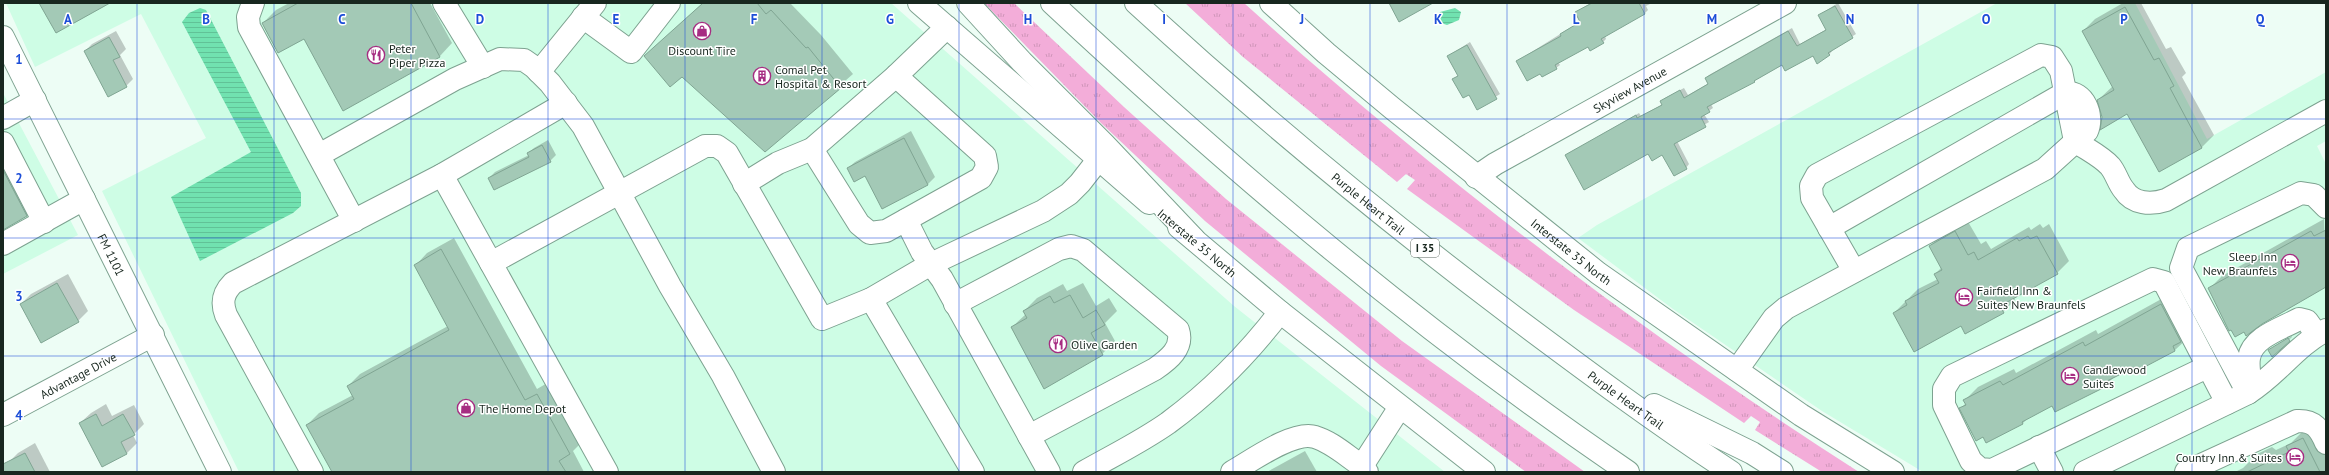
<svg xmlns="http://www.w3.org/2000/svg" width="2329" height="475" viewBox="0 0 2329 475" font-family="'PT Sans',sans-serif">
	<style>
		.built { fill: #cefde5 }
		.grass { fill: url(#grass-tufts) }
		.water { fill: url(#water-rules) }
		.shadow { fill: #0003 }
		.building { fill: #a3c9b6; stroke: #80a593 }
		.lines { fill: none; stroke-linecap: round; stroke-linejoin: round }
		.minor-casing { stroke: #7da290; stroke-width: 24 }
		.major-casing { stroke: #7da290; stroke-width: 24 }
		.highway-casing { stroke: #7da290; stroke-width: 24 }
		.minor { stroke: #fff; stroke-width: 22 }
		.major { stroke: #fff; stroke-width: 22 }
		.highway { stroke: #fff; stroke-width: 22 }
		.grid { fill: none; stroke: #1d4ed8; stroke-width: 1; stroke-opacity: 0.55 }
		.labels { text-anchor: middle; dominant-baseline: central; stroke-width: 3; stroke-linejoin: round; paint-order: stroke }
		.shield { fill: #fff; stroke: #5d6862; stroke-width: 1 }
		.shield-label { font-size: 11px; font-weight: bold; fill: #18271f }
		.poi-label { font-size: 12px; fill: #18271f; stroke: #fff; text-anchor: start }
		.street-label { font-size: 12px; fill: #18271f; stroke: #fff }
		.grid-label { font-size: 13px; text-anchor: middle; font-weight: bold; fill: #1d4ed8; stroke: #fff; stroke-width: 3; stroke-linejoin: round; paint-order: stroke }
	</style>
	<defs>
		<pattern id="grass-tufts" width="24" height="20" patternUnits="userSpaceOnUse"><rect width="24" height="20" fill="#f3add9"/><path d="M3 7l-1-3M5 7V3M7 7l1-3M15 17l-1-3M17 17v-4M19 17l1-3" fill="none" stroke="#d095ba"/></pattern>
		<pattern id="water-rules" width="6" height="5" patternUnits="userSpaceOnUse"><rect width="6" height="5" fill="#71e2b0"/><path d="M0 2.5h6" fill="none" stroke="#61c297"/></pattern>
	</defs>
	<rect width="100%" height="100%" fill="#edfdf5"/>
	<g class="built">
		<path d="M6,3h885l343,303 211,166h-1206l-137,-281 104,-53 -65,-124 -106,53z"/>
		<path d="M1997,3h138l72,136 119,-67v69l-9,5 9,18v308h-403l-101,-61 -149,-102 -95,-71 19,-13z"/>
		<path d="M3,93l75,142 -75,39z"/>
	</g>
	<g class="grass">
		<path d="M984,3h30l110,104 102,92 176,142 183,131h-59l-145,-106 -176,-145 -104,-98z"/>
		<path d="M1185,3h59c192,173 398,330 615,469h-37l-67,-42 5,-8 -9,-6 -7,7 -170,-113 -167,-121 8,-9 -9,-6 -9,8 -154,-125z"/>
	</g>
	<g class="water">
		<path d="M200,8l6,2 95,183v13l-8,7 -93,48 -29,-64 80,-45 -69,-130 7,-9z"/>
		<path d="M1455,8l6,4 -2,8 -12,5 -9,-3v-6l2,-4z"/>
	</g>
	<g class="shadow">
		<path d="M289,3h141l22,40 -12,13 -136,-19 -41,-14 13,-13z"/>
		<path d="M703,3h87l31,32 32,39 -88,77 -83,-75 -37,-20z"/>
		<path d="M1591,3h61l-6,3 2,4 -3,3 -40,23 1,3 -3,3 -15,4 -30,16 2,3 -4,3 -16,5 -23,-12 64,-40 -5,-9z"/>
		<path d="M1838,3l18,31 -25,16 1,1 -3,4 -16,-1 -31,10 -28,17 -43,23 2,4 -9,6 5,8 -32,19 12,23 -3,4 -23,-14 -97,1 73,-42 2,3 22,-12 2,-6 19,-10 4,7 21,-12 -3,-5 3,-3 83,-47 8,16 27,-15 -8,-14z"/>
		<path d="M2123,3h18l25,46 5,-2 15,26 -4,4 32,58 -12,12 -43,24 -31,-58 -25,3 -5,-16 15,-14 -30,-55 12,-12z"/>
		<path d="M116,31l10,18 -6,6 13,24 -7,7 -41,-35 7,-7z"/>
		<path d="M1470,42l30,52 -22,14 -8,-14 -17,-15 6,-4 -11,-19z"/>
		<path d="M911,131l24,46 -7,7 -45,24 -17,-33 -18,-7 7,-6z"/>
		<path d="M548,140l8,15 -6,6 -55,28 -6,-11 6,-6 34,-17 -1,-2 6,-5z"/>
		<path d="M3,151l35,53 -12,12 -23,13z"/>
		<path d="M2324,219l2,66 -35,20 -6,6 -23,12 -53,-34 13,-13z"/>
		<path d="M1967,220l14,24 5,-3 5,8 38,-22 2,3 9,-6 3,4 6,-4 20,37 -12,12 -43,24 1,3 -12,12 -42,13 -67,-12 24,-24 20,-10 -3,-5 7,-7 -12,-21 12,-12z"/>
		<path d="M454,238l83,151 12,-7 33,60 -9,9 11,21h-251l-26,-47 12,-12 34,-18 -5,-9 12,-12 88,-48 -33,-60 12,-13z"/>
		<path d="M68,274l20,37 -10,10 -57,-17 10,-10z"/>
		<path d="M1083,283l13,23 13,-8 8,13 -12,12 10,18 -13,13 -90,-27 14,-13 -2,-3 13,-13 26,-14 4,7z"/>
		<path d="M2174,292l14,46 -13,12 -39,16 -21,10 -9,9 -53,20 -24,12 -7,7 -39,12 -22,-28 5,-5 -1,-3 13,-13 36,-18 2,4 80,-43 2,4z"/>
		<path d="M2292,336v1l-20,19 -3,-6z"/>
		<path d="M106,404l6,12 22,-11 10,19 -11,11 4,8 -10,10 -24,13 -23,-43 11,-10z"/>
		<path d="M2304,430l22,4v38h-91l8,-4 14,-14 15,-7 4,3 15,-7z"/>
		<path d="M35,443l15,29h-44l2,-9 10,-10z"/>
		<path d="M1305,451l12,21h-50z"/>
	</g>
	<g class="building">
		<path d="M39,3h71l-54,30z"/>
		<path d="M298,3h113l29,54 -97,54 -39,-72 -26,14 -16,-30z"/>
		<path d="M703,3h54l9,11 5,-4 35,38 2,-1 33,41 -76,64 -83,-75 -12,10 -26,-31z"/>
		<path d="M1389,3h44l-34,19z"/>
		<path d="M1592,3h47l6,11 -44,25 3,4 -14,8 -2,-4 -33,18 2,4 -15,8 -2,-3 -13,7 -11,-20 45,-25 -1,-2 20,-12 -5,-10z"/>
		<path d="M1835,6l18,32 -25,15 2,2 -13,9 -4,-8 -28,15 -3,-6 -28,16 1,1 -48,25 3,5 -9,5 5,10 -32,17 13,25 -13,7 -12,-21 -10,6 -4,-7 -64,36 -19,-35 71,-40 1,3 25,-13 -2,-4 20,-11 4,8 24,-14 -3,-6 83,-47 9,15 29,-16 -8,-15z"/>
		<path d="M2125,7l29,53 5,-2 15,28 -4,2 32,60 -43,24 -32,-58 -27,16 2,-13 -5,-17 17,-10 -32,-59z"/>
		<path d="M109,37l11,20 -7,3 14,27 -19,10 -24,-46z"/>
		<path d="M1467,45l30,54 -20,11 -8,-15 -6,3 -11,-19 6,-3 -11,-20z"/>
		<path d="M904,138l24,47 -46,24 -17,-33 -11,6 -7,-14z"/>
		<path d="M542,145l9,17 -57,28 -6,-12 41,-21 -2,-4z"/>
		<path d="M3,170l24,46 -24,14z"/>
		<path d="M2326,230v57l-64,37 -16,12 -2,-4 -9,5 -4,-7 -2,1 -21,-43 103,-57 3,5z"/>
		<path d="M1955,231l13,24 6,-3 4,8 39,-22 2,3 9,-5 2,3 7,-3 21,38 -58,32 4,7 -39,21 -4,-8 -47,26 -21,-39 14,-8 -2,-4 34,-18 -5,-9 8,-4 -13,-24z"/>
		<path d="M441,249l84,151 12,-6 33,60 -11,7 7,11h-234l-26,-47 48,-26 -7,-13 102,-56 -35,-65z"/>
		<path d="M57,283l22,39 -38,21 -21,-39z"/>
		<path d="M1070,295l13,23 13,-8 9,15 -14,8 12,22 -59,34 -33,-62 16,-9 -4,-7 27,-15 4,7z"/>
		<path d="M2161,304l20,38 -8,4 2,5 -38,20 -2,-4 -30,15 2,4 -52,26 -3,-6 -30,16 1,2 -37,19 -3,-6 -7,4 -17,-33 7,-3 -3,-5 37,-19 3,4 80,-43 2,4z"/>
		<path d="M2288,338l2,3 -18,16 -4,-7z"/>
		<path d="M96,414l6,12 21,-12 12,21 -14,7 6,12 -25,13 -23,-44z"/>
		<path d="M2303,438l17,34h-73l42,-20 -3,-6z"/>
		<path d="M25,453l10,19h-32v-8z"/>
	</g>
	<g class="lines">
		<defs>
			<g id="minor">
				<path d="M253,3l-5,14 1,10 105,194"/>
				<path d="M444,3l39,64"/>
				<path d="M583,17l48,35 38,-49"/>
				<path d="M539,72l56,-69"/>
				<path d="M3,118l32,-18"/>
				<path d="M3,143l41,79"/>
				<path d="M812,149l47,75 11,9 16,-2 95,-53 6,-11 -2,-11 -89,-80"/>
				<path d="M319,155l136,-76 45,-20 24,1 10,7 16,16 33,43 87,160 53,90 51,96"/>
				<path d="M442,175l165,297"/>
				<path id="s1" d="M1476,177l19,-13 290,-161"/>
				<path d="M744,184l34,-21 34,-14 84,-73 51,-49"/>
				<path d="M906,220l16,32 20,27 107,193"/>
				<path d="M3,244l81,-45"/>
				<path d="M491,263l214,-117h12l10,7 95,166 49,-20 60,-35 112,-53 26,-17 11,-11 18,-23"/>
				<path d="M1854,271l-42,-73 -1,-12 6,-11 224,-120 11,2 9,14 14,70c11,8 26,15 35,25 6,7 8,17 14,24 9,14 27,15 42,10l160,-89"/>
				<path d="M871,299l102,173"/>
				<path d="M955,304l104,-55 12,-3 12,4 95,80c6,18 -10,30 -23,39l-126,67"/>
				<path d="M2207,367l-215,103 -12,-1 -9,-8 -27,-56v-16l8,-13 201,-97 11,3 63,121"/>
				<path d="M1737,370l37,-52 12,-10 259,-139 42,-38c7,-15 -3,-41 -22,-38l-236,135"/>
				<path d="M2249,392c3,-12 -2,-23 0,-34 3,-21 34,-30 50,-39l8,2 10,14"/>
				<path d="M2248,393l-67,-125 7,-20 113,-55 13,2 12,12"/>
				<path id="s2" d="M3,415l150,-80"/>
				<path d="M2039,447l13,25"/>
				<path d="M1362,466l38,-59"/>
				<path d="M312,472l-86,-157c-5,-13 -3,-22 7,-32l209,-108 124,-72"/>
				<path d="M1084,472c28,-16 57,-30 84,-49 42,-31 80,-69 112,-111"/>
				<path d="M1232,472c19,-11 62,-42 83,-35 17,5 33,20 47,29l5,6"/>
				<path d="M2085,472l163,-79c29,-18 48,-47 78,-63"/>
				<path d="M2186,472l111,-51c17,-1 23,8 29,22"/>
			</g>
			<g id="major">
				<path d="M919,3l230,200"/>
				<path id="s3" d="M1271,3l55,50 66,55 206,165 203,142 92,57"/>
				<path id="s4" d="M3,37l217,435"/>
				<path d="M1179,227l101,85 204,160"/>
			</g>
			<g id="highway">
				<path d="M968,3l54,59 83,83 89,94"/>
				<path d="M1052,3c181,169 371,330 576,469"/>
				<path id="s5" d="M1136,3c121,111 247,215 378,314 71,53 142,106 217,155"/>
				<path d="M1654,405l98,48 30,19"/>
			</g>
		</defs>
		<use href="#minor" class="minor-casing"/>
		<use href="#major" class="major-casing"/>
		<use href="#highway" class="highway-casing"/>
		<use href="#minor" class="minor"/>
		<use href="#major" class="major"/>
		<use href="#highway" class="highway"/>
	</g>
	<path class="grid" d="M137,3v469M274,3v469M411,3v469M548,3v469M685,3v469M822,3v469M959,3v469M1096,3v469M1233,3v469M1370,3v469M1507,3v469M1644,3v469M1781,3v469M1918,3v469M2055,3v469M2192,3v469M3,119h2323M3,238h2323M3,356h2323"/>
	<defs>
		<symbol id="shop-ring" viewBox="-11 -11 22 22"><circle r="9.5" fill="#fff" stroke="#a62d82" stroke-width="1.5"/><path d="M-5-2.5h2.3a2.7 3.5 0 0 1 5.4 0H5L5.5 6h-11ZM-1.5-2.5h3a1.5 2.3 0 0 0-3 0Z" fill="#a62d82"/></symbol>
		<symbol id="restaurant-ring" viewBox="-11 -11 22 22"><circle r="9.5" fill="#fff" stroke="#a62d82" stroke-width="1.5"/><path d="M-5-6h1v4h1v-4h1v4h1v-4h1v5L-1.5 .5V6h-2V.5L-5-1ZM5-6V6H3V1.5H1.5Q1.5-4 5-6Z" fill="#a62d82"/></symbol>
		<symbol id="building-ring" viewBox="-11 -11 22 22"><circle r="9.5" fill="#fff" stroke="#a62d82" stroke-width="1.5"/><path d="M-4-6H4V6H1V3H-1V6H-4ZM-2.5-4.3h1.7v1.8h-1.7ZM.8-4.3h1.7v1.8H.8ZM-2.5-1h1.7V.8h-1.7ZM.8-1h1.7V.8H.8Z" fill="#a62d82"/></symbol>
		<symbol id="hotel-ring" viewBox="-11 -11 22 22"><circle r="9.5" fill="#fff" stroke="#a62d82" stroke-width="1.5"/><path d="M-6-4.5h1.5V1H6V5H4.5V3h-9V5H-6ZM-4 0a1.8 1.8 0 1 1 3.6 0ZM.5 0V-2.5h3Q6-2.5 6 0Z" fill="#a62d82"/></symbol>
	</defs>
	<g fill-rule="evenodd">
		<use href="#shop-ring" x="692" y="21" width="20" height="20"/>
		<use href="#restaurant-ring" x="366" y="45" width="20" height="20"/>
		<use href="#building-ring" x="752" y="66" width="20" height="20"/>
		<use href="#hotel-ring" x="2280" y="253" width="20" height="20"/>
		<use href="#hotel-ring" x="1954" y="287" width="20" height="20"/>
		<use href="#restaurant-ring" x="1048" y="334" width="20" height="20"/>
		<use href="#hotel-ring" x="2060" y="366" width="20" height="20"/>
		<use href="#shop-ring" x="456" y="398" width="20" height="20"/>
		<use href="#hotel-ring" x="2285" y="447" width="20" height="20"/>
	</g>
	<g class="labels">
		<rect class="shield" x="1411" y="239" width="28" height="18" rx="3"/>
		<g class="shield-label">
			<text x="1425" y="248">I 35</text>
		</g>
		<g class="poi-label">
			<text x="389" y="48">Peter<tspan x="389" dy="14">Piper Pizza</tspan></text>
			<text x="702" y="50" text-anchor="middle">Discount Tire</text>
			<text x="775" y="69">Comal Pet<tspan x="775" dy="14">Hospital &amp; Resort</tspan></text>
			<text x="2277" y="256" text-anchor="end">Sleep Inn<tspan x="2277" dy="14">New Braunfels</tspan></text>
			<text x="1977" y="290">Fairfield Inn &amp;<tspan x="1977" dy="14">Suites New Braunfels</tspan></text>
			<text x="1071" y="344">Olive Garden</text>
			<text x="2083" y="369">Candlewood<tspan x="2083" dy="14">Suites</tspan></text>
			<text x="479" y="408">The Home Depot</text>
			<text x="2282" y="457" text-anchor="end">Country Inn &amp; Suites</text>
		</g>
		<g class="street-label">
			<text stroke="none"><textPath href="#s1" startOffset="177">Skyview Avenue</textPath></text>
			<text stroke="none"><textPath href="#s5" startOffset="307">Purple Heart Trail</textPath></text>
			<text transform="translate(1197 243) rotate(40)">Interstate 35 North</text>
			<text stroke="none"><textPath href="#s3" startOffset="390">Interstate 35 North</textPath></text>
			<text stroke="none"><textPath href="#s4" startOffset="243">FM 1101</textPath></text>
			<text stroke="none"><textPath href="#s2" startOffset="85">Advantage Drive</textPath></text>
			<text stroke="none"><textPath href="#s5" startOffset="631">Purple Heart Trail</textPath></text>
		</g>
	</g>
	<g class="grid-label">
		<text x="68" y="24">A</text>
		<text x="206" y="24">B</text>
		<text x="342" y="24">C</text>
		<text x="480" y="24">D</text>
		<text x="616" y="24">E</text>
		<text x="754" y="24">F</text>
		<text x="890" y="24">G</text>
		<text x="1028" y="24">H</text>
		<text x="1164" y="24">I</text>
		<text x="1302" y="24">J</text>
		<text x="1438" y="24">K</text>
		<text x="1576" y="24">L</text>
		<text x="1712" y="24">M</text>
		<text x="1850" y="24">N</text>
		<text x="1986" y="24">O</text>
		<text x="2124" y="24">P</text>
		<text x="2260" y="24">Q</text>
		<text x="19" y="64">1</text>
		<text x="19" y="183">2</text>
		<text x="19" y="301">3</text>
		<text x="19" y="420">4</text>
	</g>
	<rect width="2329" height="475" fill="none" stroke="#18271f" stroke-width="8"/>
</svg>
